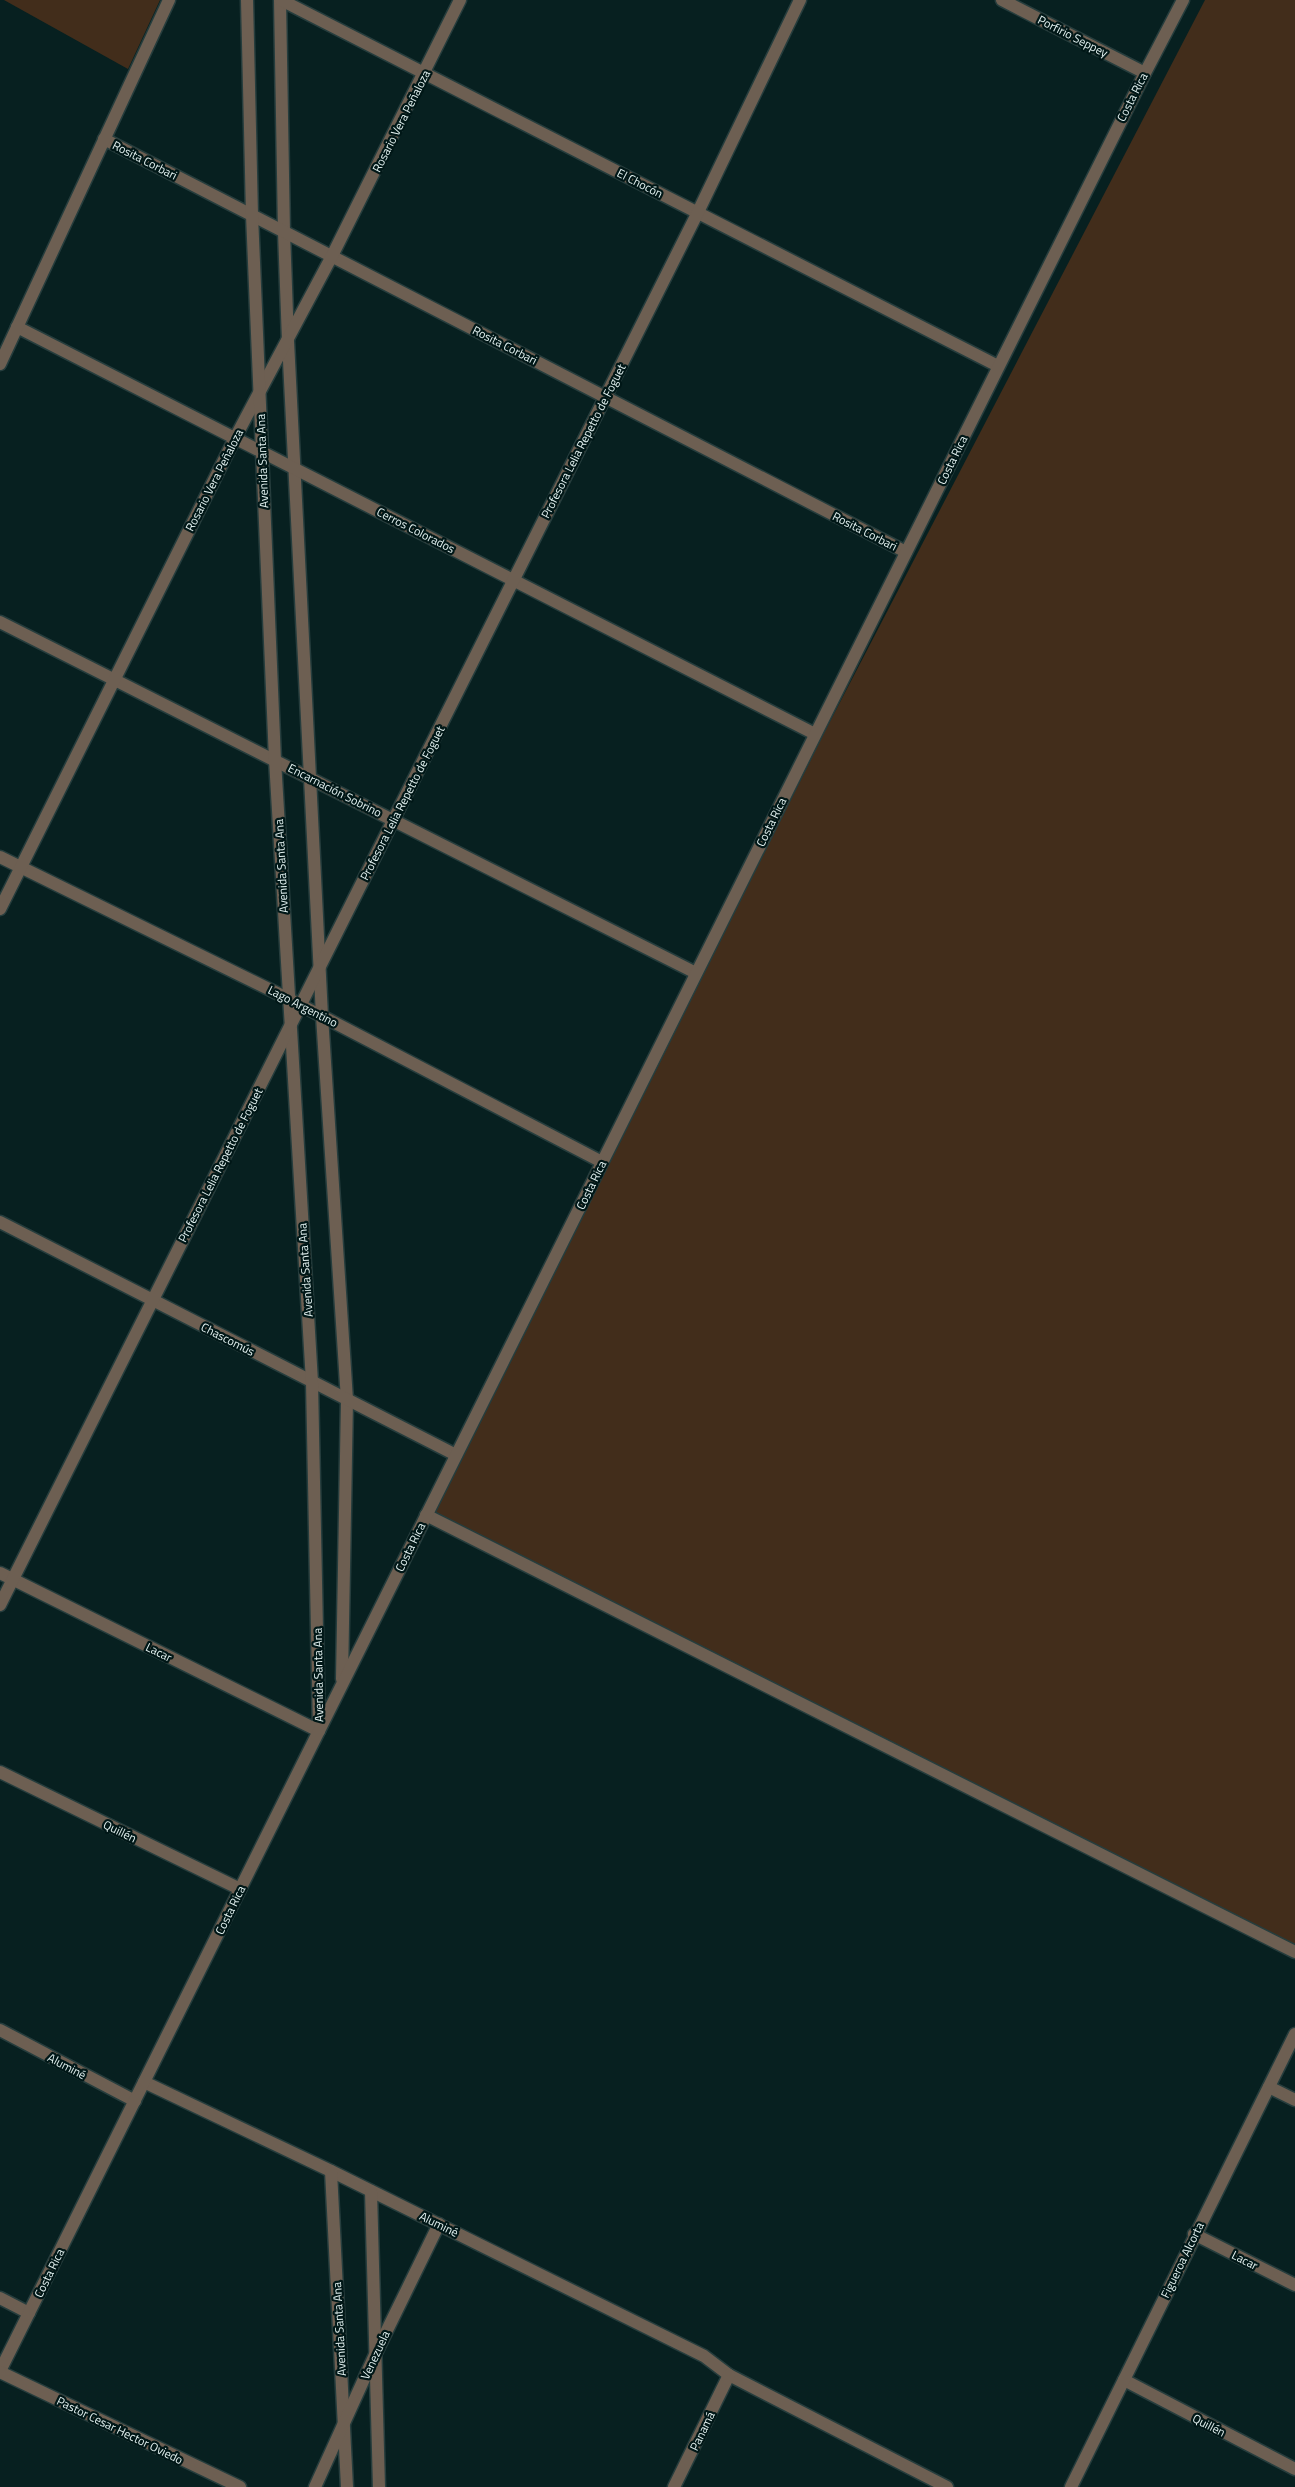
<svg xmlns="http://www.w3.org/2000/svg" width="1295" height="2487" viewBox="0 0 1295 2487" font-family="'Titillium Web',sans-serif">
	<style>
		.green { fill: #422d1b }
		.lines { fill: none; stroke-linecap: round; stroke-linejoin: round }
		.minor-casing { stroke: #263d3d; stroke-width: 15 }
		.minor { stroke: #6d5f52; stroke-width: 12 }
		.labels { text-anchor: middle; dominant-baseline: central; stroke-width: 4.5; stroke-linejoin: round; paint-order: stroke }
		.street-label { font-size: 12px; fill: #e3f2f1; stroke: #001717 }
	</style>
	<rect width="100%" height="100%" fill="#072020"/>
	<g class="green">
		<path d="M4,0h156l-32,69z"/>
		<path d="M1205,0h90v1952l-860,-439 389,-780z"/>
	</g>
	<g class="lines">
		<defs>
			<g id="minor">
				<path d="M280,0l4,232 4,109 34,675 25,384 -5,279"/>
				<path d="M281,0l717,366"/>
				<path d="M1002,0l143,73"/>
				<path d="M104,139l802,413"/>
				<path d="M17,327l798,407"/>
				<path d="M0,364l169,-364"/>
				<path d="M0,622l696,351"/>
				<path d="M0,857l289,142 313,163"/>
				<path d="M0,909l235,-471 97,-182 128,-256"/>
				<path d="M0,1222l456,233"/>
				<path d="M426,1515l869,437"/>
				<path d="M0,1573l319,158 -7,-349 -37,-622 -23,-545 -5,-215"/>
				<path d="M0,1605l698,-1393 102,-212"/>
				<path d="M0,1772l240,117"/>
				<path d="M0,2030l135,71"/>
				<path d="M144,2082l187,89 373,185 25,19 218,112"/>
				<path d="M1269,2087l26,13"/>
				<path d="M331,2171l16,316"/>
				<path d="M371,2191l8,296"/>
				<path d="M1194,2234l101,51"/>
				<path d="M0,2298l29,15"/>
				<path d="M0,2371l1145,-2298 38,-73"/>
				<path d="M0,2372l240,115"/>
				<path d="M1124,2380l171,89"/>
				<path d="M315,2487l59,-130 65,-133"/>
				<path d="M674,2487l55,-112"/>
				<path d="M1071,2487l224,-453"/>
			</g>
		</defs>
		<use href="#minor" class="minor-casing"/>
		<use href="#minor" class="minor"/>
	</g>
	<g class="labels">
		<g class="street-label">
			<text transform="translate(1073 36) rotate(27)">Porfirio Seppey</text>
			<text transform="translate(1132 97) rotate(-63)">Costa Rica</text>
			<text transform="translate(401 121) rotate(-63)">Rosario Vera Peñaloza</text>
			<text transform="translate(145 160) rotate(27)">Rosita Corbari</text>
			<text transform="translate(640 183) rotate(27)">El Chocón</text>
			<text transform="translate(505 345) rotate(27)">Rosita Corbari</text>
			<text transform="translate(583 441) rotate(-63)">Profesora Lelia Repetto de Foguet</text>
			<text transform="translate(952 460) rotate(-64)">Costa Rica</text>
			<text transform="translate(262 461) rotate(-92)">Avenida Santa Ana</text>
			<text transform="translate(214 480) rotate(-63)">Rosario Vera Peñaloza</text>
			<text transform="translate(416 530) rotate(27)">Cerros Colorados</text>
			<text transform="translate(865 531) rotate(27)">Rosita Corbari</text>
			<text transform="translate(335 790) rotate(27)">Encarnación Sobrino</text>
			<text transform="translate(402 803) rotate(-63)">Profesora Lelia Repetto de Foguet</text>
			<text transform="translate(771 822) rotate(-64)">Costa Rica</text>
			<text transform="translate(281 866) rotate(-93)">Avenida Santa Ana</text>
			<text transform="translate(303 1006) rotate(27)">Lago Argentino</text>
			<text transform="translate(220 1165) rotate(-63)">Profesora Lelia Repetto de Foguet</text>
			<text transform="translate(591 1185) rotate(-64)">Costa Rica</text>
			<text transform="translate(305 1270) rotate(-94)">Avenida Santa Ana</text>
			<text transform="translate(228 1339) rotate(27)">Chascomús</text>
			<text transform="translate(410 1547) rotate(-64)">Costa Rica</text>
			<text transform="translate(159 1652) rotate(26)">Lacar</text>
			<text transform="translate(318 1675) rotate(-91)">Avenida Santa Ana</text>
			<text transform="translate(120 1831) rotate(26)">Quillén</text>
			<text transform="translate(230 1910) rotate(-64)">Costa Rica</text>
			<text transform="translate(67 2066) rotate(28)">Aluminé</text>
			<text transform="translate(439 2224) rotate(26)">Aluminé</text>
			<text transform="translate(1182 2260) rotate(-64)">Figueroa Alcorta</text>
			<text transform="translate(1245 2260) rotate(27)">Lacar</text>
			<text transform="translate(49 2273) rotate(-64)">Costa Rica</text>
			<text transform="translate(339 2329) rotate(-93)">Avenida Santa Ana</text>
			<text transform="translate(375 2355) rotate(-65)">Venezuela</text>
			<text transform="translate(1209 2425) rotate(27)">Quillén</text>
			<text transform="translate(120 2430) rotate(26)">Pastor Cesar Hector Oviedo</text>
			<text transform="translate(702 2431) rotate(-64)">Panamá</text>
		</g>
	</g>
</svg>
